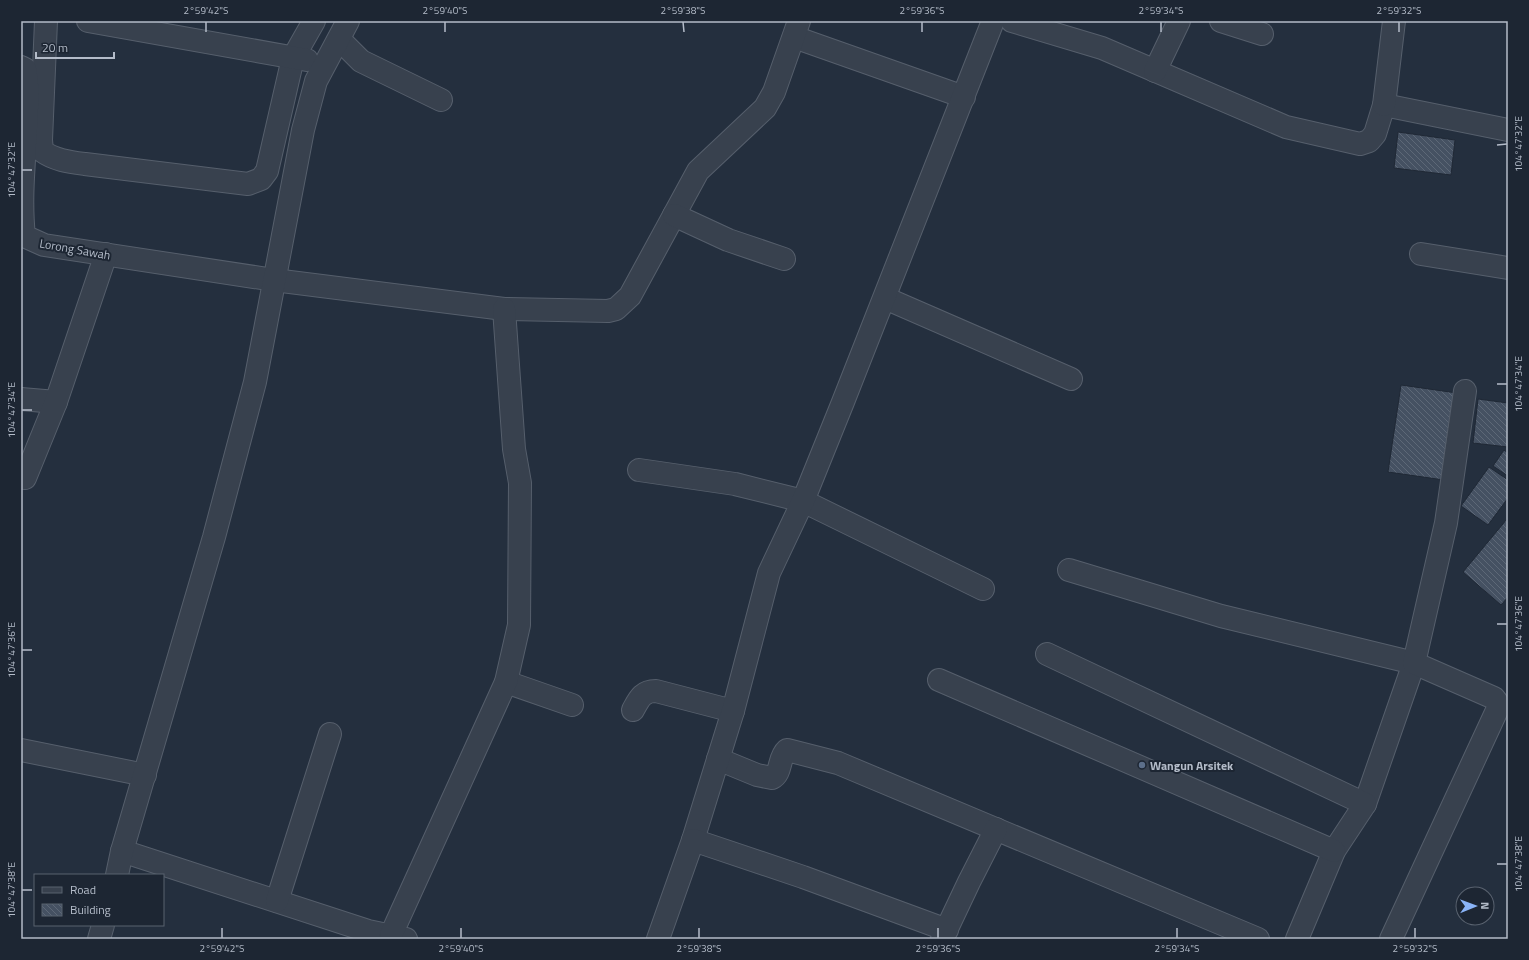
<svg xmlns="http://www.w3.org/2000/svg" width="1529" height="960" viewBox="0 0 1529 960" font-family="'Titillium Web',sans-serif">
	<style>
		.building { fill: url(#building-back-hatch); stroke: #1f2835 }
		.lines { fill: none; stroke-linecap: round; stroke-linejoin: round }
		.street-casing { stroke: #565f6c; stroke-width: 24 }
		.street { stroke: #38414e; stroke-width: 22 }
		.ticks { fill: none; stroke: #b4bcc9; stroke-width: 1.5 }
		.service-dot { fill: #5c6f8a; stroke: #1d2633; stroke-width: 1.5 }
		.labels { text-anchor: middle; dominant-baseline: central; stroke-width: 4; stroke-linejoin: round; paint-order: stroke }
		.street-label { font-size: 12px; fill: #b4bcc9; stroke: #1d2633 }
		.poi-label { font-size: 12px; font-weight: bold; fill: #b4bcc9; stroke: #1d2633; text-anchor: start }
		.neatline { fill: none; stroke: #b4bcc9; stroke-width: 1.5 }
		.ticks-label { font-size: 10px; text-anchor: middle; fill: #b4bcc9 }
	</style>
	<defs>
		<pattern id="building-back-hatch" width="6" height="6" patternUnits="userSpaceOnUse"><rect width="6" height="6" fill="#455162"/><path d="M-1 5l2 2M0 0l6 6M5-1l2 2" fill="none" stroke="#5d6877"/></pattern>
	</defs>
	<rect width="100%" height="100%" fill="#242f3e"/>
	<g class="building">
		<path d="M1398,132l57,8 -4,35 -57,-7z"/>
		<path d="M1401,385l56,8 -13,87 -56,-8z"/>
		<path d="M1478,399l30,4v44l-35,-4z"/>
		<path d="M1504,450l4,3v23l-15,-10z"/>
		<path d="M1489,467l19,13v18l-20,27 -27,-19z"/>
		<path d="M1507,519l1,78 -7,8 -38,-33z"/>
	</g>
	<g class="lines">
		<defs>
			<g id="street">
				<path d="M46,21l-5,119 1,11c12,9 28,11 43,13l163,20 13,-5 6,-8 26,-113 21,-37"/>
				<path d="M88,21l219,39"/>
				<path d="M1012,21l90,27 184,79 74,17 9,-3 6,-7 9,-29 124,25"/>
				<path d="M1221,21l41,13"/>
				<path d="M794,37l170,60"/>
				<path d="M339,39l22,22 80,39"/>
				<path d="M21,67l4,2c4,19 2,39 1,59 -2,36 -6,72 -2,108l20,9 230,35 230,29 104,2 8,-2 14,-13 68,-125 67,-63 9,-16 25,-71"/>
				<path d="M1155,71l24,-50"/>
				<path d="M1384,105l10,-84"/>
				<path d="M674,215l54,25 56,19"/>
				<path d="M1421,254l87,14"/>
				<path d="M885,298l186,81"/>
				<path d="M21,399l35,3"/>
				<path d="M639,470l96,14 68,17 180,88"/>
				<path d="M25,478l31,-76 50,-148"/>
				<path d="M1069,570l152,46 193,47 -49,141"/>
				<path d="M1047,654l318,150 -31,47 -37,88"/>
				<path d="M939,680l395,171"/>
				<path d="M506,682l66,23"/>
				<path d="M633,710c6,-11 9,-19 23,-19l77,20"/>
				<path d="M21,750l124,25"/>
				<path d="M718,759l39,16 15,3c10,-5 6,-20 15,-28l51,13 420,176"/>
				<path d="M693,840l40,-129 36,-138 34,-72 40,-99 150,-381"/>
				<path d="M122,851l246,80 38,8"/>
				<path d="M117,875l5,-24 92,-314 41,-155 48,-252 13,-49 32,-60"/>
				<path d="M277,901l53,-167"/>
				<path d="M391,935l115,-253 13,-57 1,-142 -6,-34 -10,-140"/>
				<path d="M99,939l4,-14"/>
				<path d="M658,939l35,-99 110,37 144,53"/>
				<path d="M942,939l27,-57 27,-53"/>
				<path d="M1391,939l107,-231 -1,-6 -3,-4 -80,-35 32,-140 19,-132"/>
			</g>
		</defs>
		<use href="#street" class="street-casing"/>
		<use href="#street" class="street"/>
	</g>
	<path class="ticks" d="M206,22v10M445,22v10M683,22l1,10M922,22v10M1161,22v10M1399,22v10M1497,145l10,-1M22,170h10M1497,384h10M22,410h10M1497,624h10M22,650h10M1497,864h10M22,890h10M222,928v10M461,928v10M699,928v10M938,928v10M1177,928v10M1415,928v10"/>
	<circle class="service-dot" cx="1142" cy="765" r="4"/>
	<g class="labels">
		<g class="street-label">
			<text transform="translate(75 249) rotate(10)">Lorong Sawah</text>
		</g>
		<g class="poi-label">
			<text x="1150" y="765">Wangun Arsitek</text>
		</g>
	</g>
	<rect width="1529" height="960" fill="none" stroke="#1d2633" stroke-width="44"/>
	<rect x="34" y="874" width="130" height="52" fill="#1d2633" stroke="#59626f"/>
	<rect x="42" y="887" width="20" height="6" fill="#38414e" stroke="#59626f"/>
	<text x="70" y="894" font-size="12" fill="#b4bcc9">Road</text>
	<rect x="42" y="904" width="20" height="12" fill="url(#building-back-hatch)" stroke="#59626f"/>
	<text x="70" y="914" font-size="12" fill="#b4bcc9">Building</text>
	<g transform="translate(1475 906) rotate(89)"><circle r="19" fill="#1d2633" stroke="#59626f"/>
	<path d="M0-3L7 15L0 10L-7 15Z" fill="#8ab4f8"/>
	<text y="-6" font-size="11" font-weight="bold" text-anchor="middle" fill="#b4bcc9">N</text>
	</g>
	<path d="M36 52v6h78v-6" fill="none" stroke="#b4bcc9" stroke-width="2"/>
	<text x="42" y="52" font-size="12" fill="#b4bcc9" stroke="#1d2633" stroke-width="3" paint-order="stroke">20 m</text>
	<rect x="22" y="22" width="1485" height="916" class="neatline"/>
	<g class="ticks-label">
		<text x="206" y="14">2°59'42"S</text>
		<text x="445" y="14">2°59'40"S</text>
		<text x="683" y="14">2°59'38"S</text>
		<text x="922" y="14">2°59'36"S</text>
		<text x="1161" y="14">2°59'34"S</text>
		<text x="1399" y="14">2°59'32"S</text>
		<text transform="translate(1518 144) rotate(-90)" y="4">104°47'32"E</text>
		<text transform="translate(11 170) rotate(-90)" y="4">104°47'32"E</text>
		<text transform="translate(1518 384) rotate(-90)" y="4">104°47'34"E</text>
		<text transform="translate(11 410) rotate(-90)" y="4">104°47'34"E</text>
		<text transform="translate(1518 624) rotate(-90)" y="4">104°47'36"E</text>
		<text transform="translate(11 650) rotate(-90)" y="4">104°47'36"E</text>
		<text transform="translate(1518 864) rotate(-90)" y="4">104°47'38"E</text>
		<text transform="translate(11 890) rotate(-90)" y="4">104°47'38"E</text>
		<text x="222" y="952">2°59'42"S</text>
		<text x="461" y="952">2°59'40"S</text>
		<text x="699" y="952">2°59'38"S</text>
		<text x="938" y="952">2°59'36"S</text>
		<text x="1177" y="952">2°59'34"S</text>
		<text x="1415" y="952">2°59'32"S</text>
	</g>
</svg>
